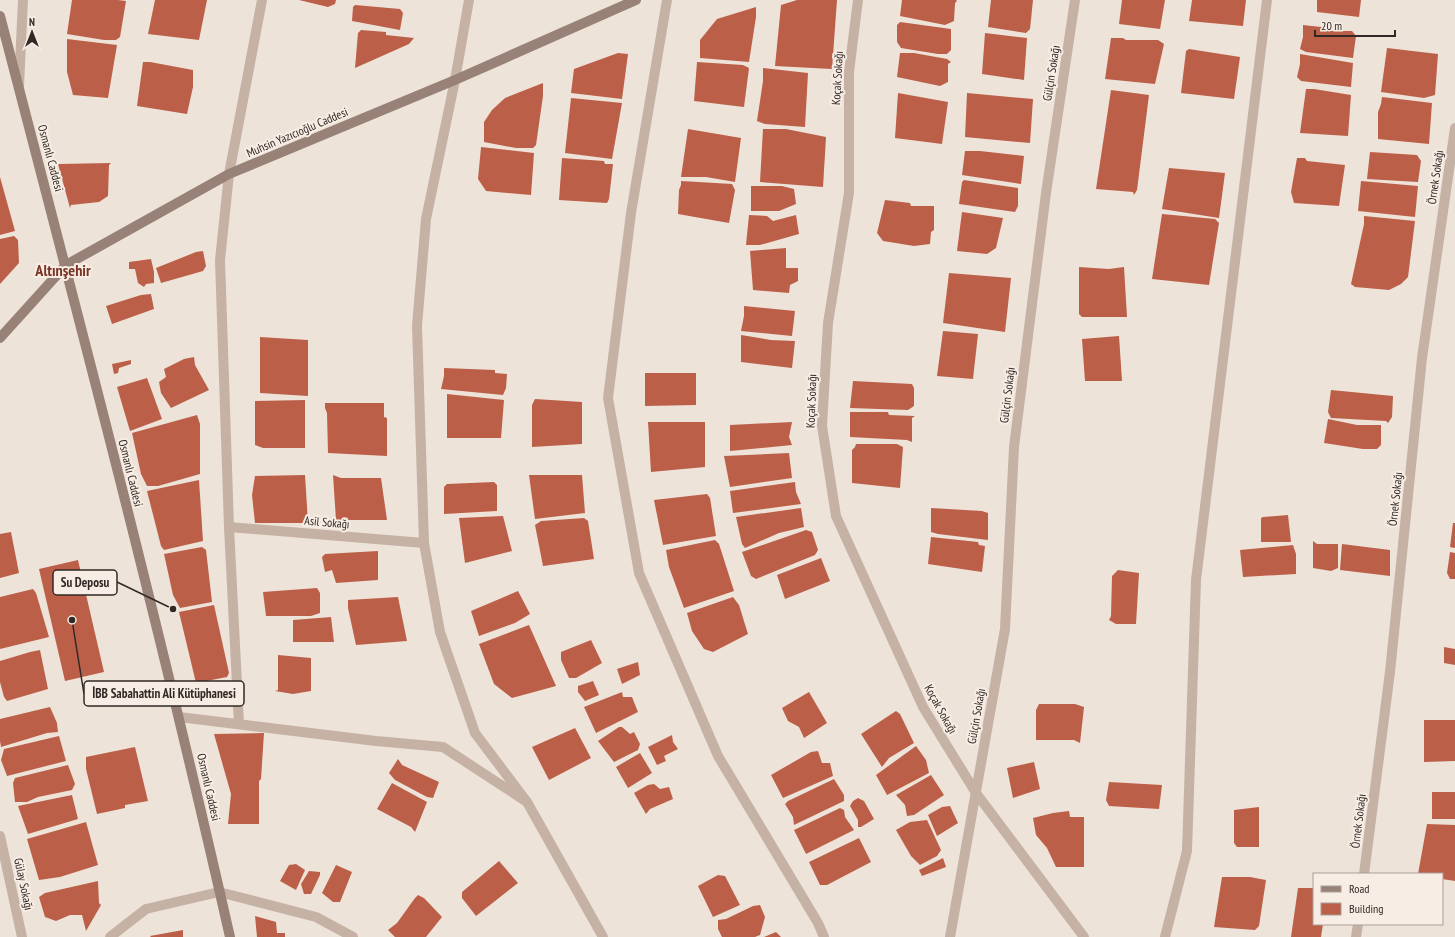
<svg xmlns="http://www.w3.org/2000/svg" width="1455" height="937" viewBox="0 0 1455 937" font-family="'PT Sans Narrow',sans-serif">
	<style>
		.building { fill: #bc5f49 }
		.lines { fill: none; stroke-linecap: round; stroke-linejoin: round }
		.street { stroke: #c5b2a5; stroke-width: 10 }
		.secondary { stroke: #988177; stroke-width: 10 }
		.labels { text-anchor: middle; dominant-baseline: central; stroke-width: 4; stroke-linejoin: round; paint-order: stroke }
		.street-label { font-size: 12px; fill: #322926; stroke: #f7ede4 }
		.district-label { font-size: 16px; font-weight: bold; fill: #7a3525; stroke: #f7ede4 }
		.leader { fill: none; stroke: #322926; stroke-width: 1.5 }
		.callout-dot { fill: #322926; stroke: #f7ede4; stroke-width: 1.5 }
		.callout { fill: #f7ede4; stroke: #322926; stroke-width: 1.5 }
		.callout-label { font-size: 13px; text-anchor: middle; font-weight: bold; fill: #322926 }
	</style>
	<rect width="100%" height="100%" fill="#eee3d8"/>
	<g class="building">
		<path d="M72,0h46l8,1 -6,36 -4,3h-12l-37,-6z"/>
		<path d="M155,0h52l-8,40 -51,-6z"/>
		<path d="M299,0h37l-1,4 -7,3z"/>
		<path d="M797,0h40l-5,69 -57,-3 6,-61z"/>
		<path d="M902,0h54l1,1 -2,2 -1,18 -9,4 -45,-9z"/>
		<path d="M991,0h42l-3,29 -4,4 -38,-6z"/>
		<path d="M1122,0h43l-5,29 -41,-5z"/>
		<path d="M1192,0h54l-3,26 -54,-5z"/>
		<path d="M1317,0h44l-2,17 -42,-5z"/>
		<path d="M355,5l45,4 3,4 -3,17 -48,-9 1,-14z"/>
		<path d="M756,7v10l-7,45 -49,-4v-18l17,-21z"/>
		<path d="M900,22l51,7v21l-4,4h-9l-37,-6 -4,-6v-17z"/>
		<path d="M1303,25l27,3v3h22l4,5 -3,22 -47,-6 -6,-3 3,-12z"/>
		<path d="M361,30l25,2v3l28,3 -5,6 -54,24 3,-35z"/>
		<path d="M985,33l42,5 -3,42 -42,-6z"/>
		<path d="M1111,38h12l3,2h32l6,4 -9,40 -50,-5z"/>
		<path d="M67,39l50,6 -9,53 -35,-3 -6,-23z"/>
		<path d="M1387,48l51,6 -3,41 -11,3 -43,-6z"/>
		<path d="M1189,49l51,8 -6,42 -53,-6 5,-42z"/>
		<path d="M618,53l10,1 -6,45 -51,-6 3,-24z"/>
		<path d="M900,53h14l33,6 4,3 -3,2v18l-8,4 -43,-9z"/>
		<path d="M1300,54l53,9 -2,24 -50,-6 -4,-4 3,-13z"/>
		<path d="M143,62h7l43,8v17l-6,27 -50,-8z"/>
		<path d="M697,62l46,3 6,3 -5,39 -50,-6z"/>
		<path d="M763,68l45,5 -3,54 -40,-3 -8,-3 6,-40z"/>
		<path d="M543,83v13l-7,49 -3,3h-17l-32,-6v-20l8,-12 13,-12z"/>
		<path d="M1306,89h8l37,6 -3,41 -48,-3z"/>
		<path d="M1111,90l38,5 -12,95 -3,5 -1,-3 -37,-3z"/>
		<path d="M898,93l50,9 -6,42 -47,-6z"/>
		<path d="M967,93l66,6 -3,44 -65,-6z"/>
		<path d="M1382,97l50,6 -3,41 -51,-5v-27l3,-8z"/>
		<path d="M571,98l51,5 -10,56 -47,-6z"/>
		<path d="M688,129l53,9 -6,44 -29,-5h-25z"/>
		<path d="M763,129h23l40,8 -3,50 -63,-5z"/>
		<path d="M481,147l53,6 -3,42 -45,-4 -8,-12z"/>
		<path d="M965,151h15l44,5 -3,28 -59,-9z"/>
		<path d="M1370,152l47,3 4,6 -3,21 -51,-3z"/>
		<path d="M562,158l42,3 1,3h8l-4,35 -2,4 -48,-3z"/>
		<path d="M1297,158h8l2,3 38,4 -6,41 -45,-3 -3,-11z"/>
		<path d="M111,163l-2,2 -1,31 -9,6 -28,3 -1,3 -12,-44z"/>
		<path d="M1169,168l56,5 -6,45 -57,-9z"/>
		<path d="M0,177l15,54 -15,4z"/>
		<path d="M964,180l54,8v18l-3,6 -56,-8 3,-22z"/>
		<path d="M681,181l51,3 3,6 -6,33 -51,-9 1,-24 2,-5z"/>
		<path d="M1361,181l57,5 -3,31 -57,-6z"/>
		<path d="M751,186h31l12,3 2,15 -17,7h-28z"/>
		<path d="M885,200l25,3 1,3h23v24l-3,2 -1,12 -16,2 -31,-5 -6,-8z"/>
		<path d="M962,212l41,6 -7,30 -9,6 -30,-3z"/>
		<path d="M1162,214l53,5 4,4 -10,62 -57,-6z"/>
		<path d="M749,215l18,1 6,5 23,-6 3,19 -39,11h-14z"/>
		<path d="M1364,216l51,5 -7,56 -7,7 -12,6 -34,-3 -4,-3 13,-60z"/>
		<path d="M14,236l4,4 1,23 -19,21v-45z"/>
		<path d="M786,248v20h12v13l-8,4 -1,8 -36,-3 -3,-39z"/>
		<path d="M203,251l3,15 -3,5 -42,12 -5,-15 40,-16z"/>
		<path d="M151,259l3,13v11l-8,1 -2,3 -6,-4 -3,-14h-6v-7z"/>
		<path d="M1079,267l30,2 15,-2 3,50h-45l-3,-3z"/>
		<path d="M949,273l62,5 -6,54 -62,-9z"/>
		<path d="M151,294l3,15 -42,15 -6,-18 35,-11z"/>
		<path d="M744,306l51,5 -3,25 -51,-5 3,-15z"/>
		<path d="M943,331l35,3 -5,45 -36,-3z"/>
		<path d="M741,335l30,5 24,1 -3,27 -51,-6z"/>
		<path d="M1119,336l3,45h-37l-3,-42z"/>
		<path d="M260,337l48,3v56l-48,-3z"/>
		<path d="M194,357l1,8 14,25 -38,18 -10,-15 -2,-11 7,-5 -2,-8 20,-10z"/>
		<path d="M131,360v4l-12,4 -1,5 -4,1 -2,-10z"/>
		<path d="M444,368l51,2v3l12,1 -1,14 -3,7 -62,-6 3,-13z"/>
		<path d="M645,373h51v32l-51,1z"/>
		<path d="M147,378l15,41 -32,12 -13,-44z"/>
		<path d="M853,381l59,3 2,4v18l-6,4 -58,-2z"/>
		<path d="M1331,390l62,6 -1,21 -4,6 -2,-2 -55,-3 -3,-6z"/>
		<path d="M447,394l57,6 -3,38h-54z"/>
		<path d="M535,399l47,3v42l-50,3v-42z"/>
		<path d="M305,400v48h-42l-8,-3v-44z"/>
		<path d="M325,403h59v14l3,1v38l-59,-3 -1,-40 -2,-5z"/>
		<path d="M850,412h38l1,3 26,1 -3,2v24l-5,-2 -57,-3z"/>
		<path d="M197,415l3,9v50l-42,12h-11l-6,-12 -9,-41z"/>
		<path d="M1328,419l29,6h24v20l-4,4h-14l-39,-6z"/>
		<path d="M648,422h57v45l-54,5z"/>
		<path d="M792,422l-3,15 3,8 -62,6v-26z"/>
		<path d="M856,444h41l6,3 -3,41 -48,-5v-33l3,-3z"/>
		<path d="M789,453l3,25 -62,9 -6,-31z"/>
		<path d="M305,475l3,48h-53l-3,-28 3,-19z"/>
		<path d="M333,475l8,3h40l6,42h-51z"/>
		<path d="M529,475h53l3,38 -50,6z"/>
		<path d="M199,480l4,61 -39,9 -3,-4 -14,-55z"/>
		<path d="M494,482l3,3v26l-53,3v-27l3,-3z"/>
		<path d="M795,482l1,10 5,12 -68,9 -3,-22z"/>
		<path d="M707,494l3,4 6,38 -53,9 -9,-45z"/>
		<path d="M801,508l3,19 -25,6 -34,15 -3,-4 -6,-27z"/>
		<path d="M931,508l51,3 6,2v27l-50,-6 -7,-2z"/>
		<path d="M1288,515l3,27h-30v-24l2,-1z"/>
		<path d="M503,516l9,35 -47,12 -6,-45z"/>
		<path d="M584,518l4,3 6,38 -51,7 -8,-41 6,-4z"/>
		<path d="M1453,523h2v25l-5,-1z"/>
		<path d="M806,530l6,2 6,18 -3,5 -59,24 -5,-3 -9,-24z"/>
		<path d="M11,532l8,41 -19,5v-44z"/>
		<path d="M931,537l47,5 1,3 6,1 -3,26 -54,-8z"/>
		<path d="M715,540l4,4 15,47 -50,17 -15,-41 -3,-17z"/>
		<path d="M1313,541l4,3h21v24l-7,3 -18,-3z"/>
		<path d="M1342,544l48,6v26l-50,-6z"/>
		<path d="M1293,545l3,9v20l-53,3 -3,-27z"/>
		<path d="M202,547l4,3 6,52 -32,6 -7,-13 -9,-41z"/>
		<path d="M378,551v29l-42,3 -4,-13 -7,2 -3,-15 3,-3z"/>
		<path d="M1450,552l5,1v26h-5l-3,-6z"/>
		<path d="M821,558l9,23 -45,18 -8,-24z"/>
		<path d="M78,560l26,112 -39,9 -26,-112z"/>
		<path d="M1118,570l21,3 -3,51h-20l-7,-4 2,-4 1,-40z"/>
		<path d="M317,588l3,5v20l-9,3h-45l-3,-24z"/>
		<path d="M33,589l3,4 13,44 -49,12v-52z"/>
		<path d="M518,591l12,23 -15,9 -36,13 -8,-25z"/>
		<path d="M398,597l9,44 -51,4 -8,-37v-8z"/>
		<path d="M733,597l6,8 9,29 -35,18 -9,-3 -12,-18 -5,-18z"/>
		<path d="M214,605l15,68 -2,4 -31,6 -17,-71z"/>
		<path d="M331,617l3,25h-41v-22z"/>
		<path d="M529,625l27,61 -44,12 -18,-14 -15,-40z"/>
		<path d="M591,640l11,23 -26,15h-7l-8,-18v-8z"/>
		<path d="M1444,647l11,2v16l-11,-2z"/>
		<path d="M40,650l8,39 -41,12 -3,-4 -4,-15v-21l30,-9z"/>
		<path d="M278,655l33,3v33l-18,3 -18,-3 3,-1z"/>
		<path d="M638,662l2,13 -18,9 -5,-15z"/>
		<path d="M593,681l6,14 -14,6 -7,-9v-6z"/>
		<path d="M622,692l1,5h9l6,15 -42,21 -12,-26z"/>
		<path d="M809,692l18,31 -23,15 -5,-11 -11,-6 -6,-13z"/>
		<path d="M1039,704h36l9,3 -4,36 -6,-3h-38v-30z"/>
		<path d="M50,707l7,16 1,9 -11,1 -46,14 -1,-6v-22z"/>
		<path d="M896,711l4,3 14,29 -25,15 -7,9 -21,-33z"/>
		<path d="M1424,720h31v41l-31,1z"/>
		<path d="M619,727h3l8,7 4,-2 6,12 -2,6 -24,12 -16,-21z"/>
		<path d="M575,728l16,30 -42,22 -17,-33z"/>
		<path d="M264,733l-3,46 -2,2v43h-31l3,-30 -17,-60z"/>
		<path d="M672,735l1,7 5,7 -14,7 2,5 -9,4 -9,-18z"/>
		<path d="M59,736l7,25 -59,15 -6,-16 3,-11z"/>
		<path d="M916,746l10,14 3,13 -42,22 -11,-20z"/>
		<path d="M135,747l13,54 -23,4v3l-28,6 -11,-45v-12z"/>
		<path d="M818,751l4,12h8l3,13 -50,22 -12,-23 40,-23z"/>
		<path d="M640,753l12,20 -24,15 -12,-21z"/>
		<path d="M398,759l4,6 37,17 -6,16 -6,-1 -32,-17 -6,-7z"/>
		<path d="M1034,762l6,27 -27,9 -6,-30z"/>
		<path d="M68,765l7,19 -3,6 -34,7 -11,5h-12l-2,-19 2,-5z"/>
		<path d="M931,775l13,20 -30,20 -7,1 -2,-11 -9,-10z"/>
		<path d="M834,779l10,16v6l-50,24 -1,-8 -8,-13 3,-3z"/>
		<path d="M1109,782l53,3 -3,24 -50,-3 -3,-6z"/>
		<path d="M392,783l35,19 -12,30 -4,-5 -34,-18z"/>
		<path d="M654,784l6,5 9,-2 4,12 -23,10 -4,5 -12,-21 14,-8z"/>
		<rect x="1432" y="792" width="23" height="27"/>
		<path d="M72,795l6,24 -50,15 -10,-28z"/>
		<path d="M858,798l6,3 10,18 -13,8h-3v-7l-8,-14 3,-5z"/>
		<path d="M950,806l8,17 -21,13 -9,-21 14,-8z"/>
		<path d="M1259,807v40h-22l-3,-4v-33z"/>
		<path d="M840,808l4,2 1,7 9,13 -48,24 -12,-24z"/>
		<path d="M1069,811l1,6h14v50h-28l-9,-19 -11,-13 -3,-17 20,-5z"/>
		<path d="M927,820l14,30 -4,6 -17,9 -9,-9 -15,-26 14,-8z"/>
		<path d="M86,822l12,43 -38,12 -21,3 -12,-41z"/>
		<path d="M1427,824l28,1v56l-13,-2v-5h-24z"/>
		<path d="M859,838l12,24 -44,23h-7l-11,-23z"/>
		<path d="M943,858l3,9 -24,9 -3,-6z"/>
		<path d="M499,861l19,22 -42,33 -14,-18v-6z"/>
		<path d="M296,864l9,6 -9,20 -16,-9 9,-16z"/>
		<path d="M336,865l16,7 -12,30h-7l-11,-9z"/>
		<path d="M309,871l11,1v3l-9,19h-7l-3,-10z"/>
		<path d="M718,875l7,1 15,29 -27,12 -15,-31z"/>
		<path d="M1222,877h28l16,3 -7,46 -4,4 -41,-3z"/>
		<path d="M98,881l1,22 2,2 -15,26 -4,-16h-12l-14,6 -11,-4 -6,-20 6,-4z"/>
		<path d="M1298,888h16v36h9l-2,13h-30z"/>
		<path d="M418,895l6,3 18,19 -16,20h-31l-7,-7 9,-7 18,-25z"/>
		<path d="M760,905l5,12 -5,18 -5,2h-33l-4,-8v-9l8,-1 27,-13z"/>
		<path d="M255,916l21,6 1,11h8v4h-28z"/>
		<path d="M183,930v7h-32l-1,-1z"/>
		<path d="M776,932l5,5h-17z"/>
	</g>
	<g class="lines">
		<g class="street">
			<path d="M469,0l-14,80 -29,139 -9,107 7,217 16,89 35,101 52,69"/>
			<path d="M667,0l-36,213 -23,185 31,175 79,183 100,167 6,14"/>
			<path d="M858,0l-9,72v121l-21,130 -6,103 14,90 87,191 53,86 108,144"/>
			<path d="M19,86l4,-86"/>
			<path d="M229,527l195,16"/>
			<path d="M179,717l197,24 67,6 84,55 76,135"/>
			<path d="M239,724l-10,-197 -9,-267 9,-86 33,-174"/>
			<path d="M0,836l22,101"/>
			<path d="M1364,874l26,-202 32,-314 33,-230"/>
			<path d="M110,937l36,-28 73,-17 97,25 37,20"/>
			<path d="M950,937l55,-308 9,-182 32,-254 29,-193"/>
			<path d="M1165,937l22,-86 9,-271 71,-580"/>
			<path d="M1356,937l2,-13"/>
		</g>
		<g class="secondary">
			<path d="M0,16c80,306 160,612 230,921"/>
			<path d="M0,338l66,-73 163,-91 226,-94 181,-80"/>
		</g>
	</g>
	<g class="labels">
		<g class="street-label">
			<text transform="translate(1051 73) rotate(-81)">Gülçin Sokağı</text>
			<text transform="translate(837 78) rotate(-87)">Koçak Sokağı</text>
			<text transform="translate(297 132) rotate(-23)">Muhsin Yazıcıoğlu Caddesi</text>
			<text transform="translate(51 158) rotate(75)">Osmanlı Caddesi</text>
			<text transform="translate(1435 177) rotate(-82)">Örnek Sokağı</text>
			<text transform="translate(1007 395) rotate(-83)">Gülçin Sokağı</text>
			<text transform="translate(811 401) rotate(-88)">Koçak Sokağı</text>
			<text transform="translate(131 473) rotate(76)">Osmanlı Caddesi</text>
			<text transform="translate(1395 499) rotate(-84)">Örnek Sokağı</text>
			<text transform="translate(327 522) rotate(5)">Asil Sokağı</text>
			<text transform="translate(941 709) rotate(61)">Koçak Sokağı</text>
			<text transform="translate(976 716) rotate(-80)">Gülçin Sokağı</text>
			<text transform="translate(209 787) rotate(77)">Osmanlı Caddesi</text>
			<text transform="translate(1358 821) rotate(-83)">Örnek Sokağı</text>
			<text transform="translate(24 884) rotate(78)">Gülay Sokağı</text>
		</g>
		<g class="district-label">
			<text x="63" y="270">Altınşehir</text>
		</g>
	</g>
	<path class="leader" d="M173 609L117 582M72 620L84 694"/>
	<g class="callout-dot">
		<circle cx="173" cy="609" r="4"/>
		<circle cx="72" cy="620" r="4"/>
	</g>
	<g class="callout">
		<rect x="53" y="570" width="64" height="25" rx="4"/>
		<rect x="84" y="681" width="160" height="25" rx="4"/>
	</g>
	<g class="callout-label">
		<text x="85" y="587">Su Deposu</text>
		<text x="164" y="698">İBB Sabahattin Ali Kütüphanesi</text>
	</g>
	<rect x="1313" y="873" width="130" height="52" fill="#f7ede4" stroke="#a89f98"/>
	<rect x="1321" y="886" width="20" height="6" fill="#988177" stroke="#a89f98"/>
	<text x="1349" y="893" font-size="12" fill="#322926">Road</text>
	<rect x="1321" y="903" width="20" height="12" fill="#bc5f49" stroke="#a89f98"/>
	<text x="1349" y="913" font-size="12" fill="#322926">Building</text>
	<g transform="translate(32 32)" stroke="#f7ede4" stroke-width="3" paint-order="stroke">
	<path d="M0-3L7 15L0 10L-7 15Z" fill="#322926"/>
	<text y="-6" font-size="11" font-weight="bold" text-anchor="middle" fill="#322926">N</text>
	</g>
	<path d="M1315 30v6h80v-6" fill="none" stroke="#322926" stroke-width="2"/>
	<text x="1321" y="30" font-size="12" fill="#322926" stroke="#f7ede4" stroke-width="3" paint-order="stroke">20 m</text>
</svg>
